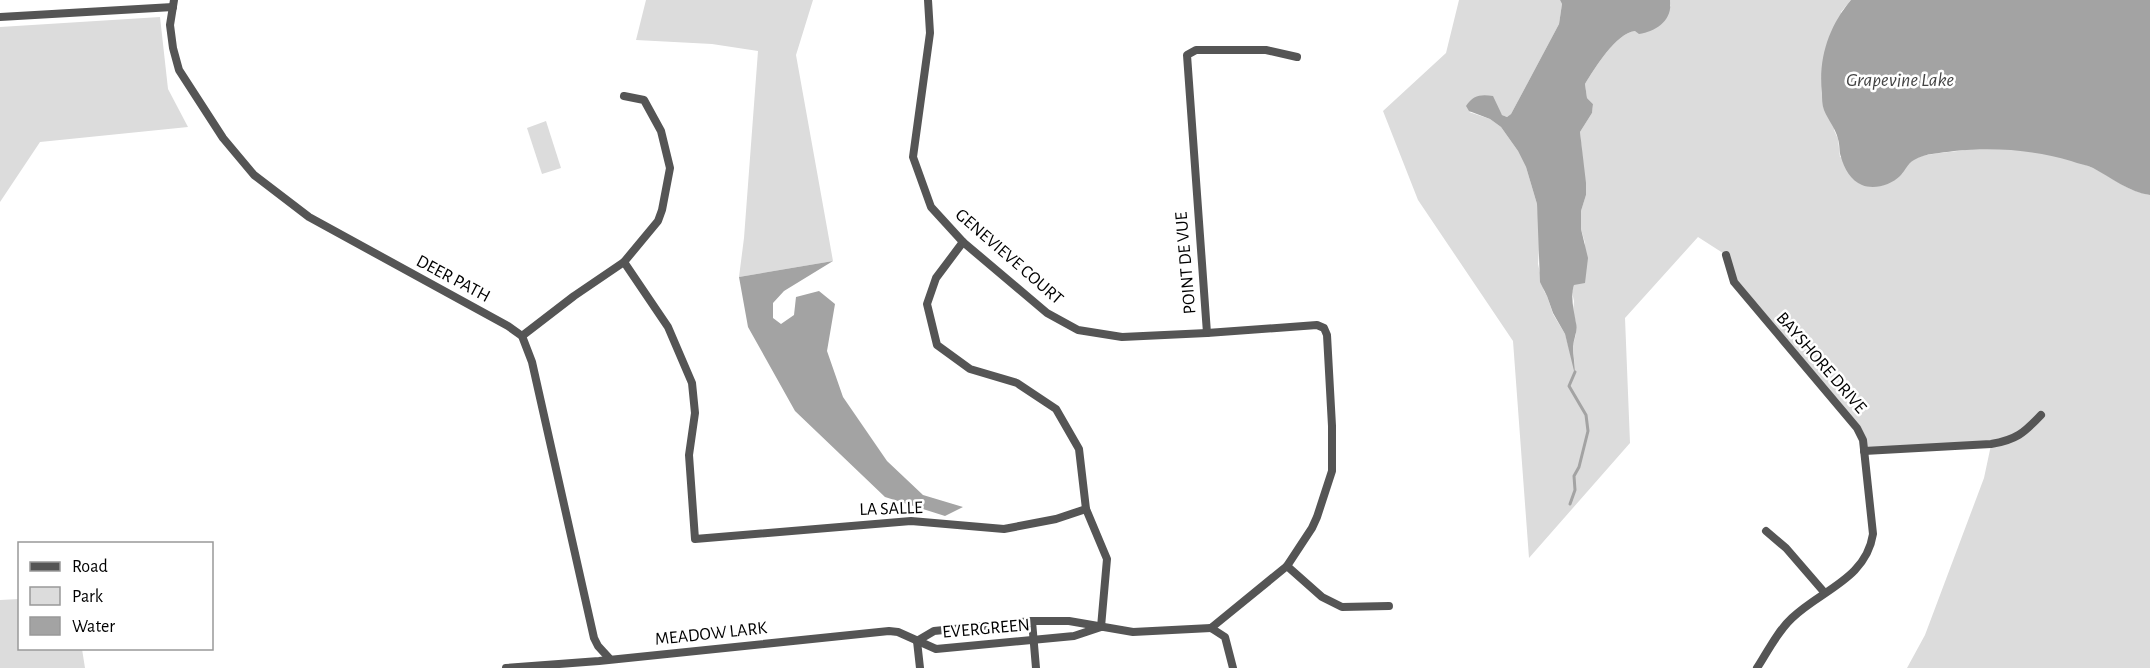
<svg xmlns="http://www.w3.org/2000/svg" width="2150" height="668" viewBox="0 0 2150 668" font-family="'Alegreya Sans',sans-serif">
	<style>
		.green { fill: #dcdcdc }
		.water { fill: #a3a3a3 }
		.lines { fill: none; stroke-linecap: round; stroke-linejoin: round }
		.stream { stroke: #a3a3a3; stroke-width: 3 }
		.street { stroke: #555; stroke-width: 8 }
		.labels { text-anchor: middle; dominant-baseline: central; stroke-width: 5; stroke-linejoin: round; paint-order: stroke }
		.street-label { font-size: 18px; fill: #000; stroke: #fff }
		.water-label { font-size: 20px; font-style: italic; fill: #444; stroke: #fff }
	</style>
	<rect width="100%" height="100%" fill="#fff"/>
	<g class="green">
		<path d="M646,0h167l-17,55 37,206 -94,16 5,-39 14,-187 -46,-7 -76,-4z"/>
		<path d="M1459,0h101l2,4 -3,20 -48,90 -4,3 -5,-2 -6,-9 -27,6 21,7 11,8 17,24 8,16 11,37 3,30 -2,30 6,27 3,5 6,18 12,20 10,37 -2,-26 3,-11v-11l-3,-11 1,-11 -2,-9 13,-49 -4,-14v-18l5,-16 -6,-63 12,-19 1,-9 -6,-6 -2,-14c10,-16 31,-51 50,-53l36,-25 -1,-6h181l-10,12 -7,118 4,9 2,18 62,17c1,-3 2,-6 4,-8 9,-12 29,-12 43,-14 12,-1 24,-4 36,-4 29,-2 82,8 108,20 19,9 36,24 57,27v473h-243l18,-33 59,-157 7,-33 -127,6 -1,-11 -129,-158 -8,-27 -28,-18 -73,81 5,125 -101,115 -16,-217 -95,-141 -35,-89 63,-58z"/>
		<path d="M160,17l8,72 20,38 -148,15 -40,60v-175z"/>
		<path d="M546,121l15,47 -19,6 -15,-46z"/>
		<path d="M19,599l1,49 62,1 3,19h-85v-68z"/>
	</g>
	<g class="water">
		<path d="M1560,0h110c3,20 -13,31 -31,34l-4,-3c-19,2 -40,37 -50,53l2,14 6,6 -1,9 -12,19 6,51v12l-5,16v18l7,29 -3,25 -11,2c-4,12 0,26 2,38 2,8 -2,15 -3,23 0,9 2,19 2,29l-10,-41 -12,-21 -6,-17 -7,-14 -3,-78 -11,-37 -8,-16 -17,-24 -11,-8 -21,-8 -3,-5c7,-11 15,-12 27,-10l9,19 5,2 4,-3 48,-90 3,-20z"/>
		<path d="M1851,0h299v195c-21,-3 -38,-17 -57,-27 -6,-3 -14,-4 -22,-7 -38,-11 -76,-14 -117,-10 -12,2 -29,2 -40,9 -7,4 -8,10 -14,16 -9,9 -26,14 -38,9 -11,-4 -18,-17 -21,-28 -2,-5 -1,-12 -3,-18 -2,-10 -10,-19 -14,-29 -2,-5 -2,-12 -2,-17 -4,-35 7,-67 29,-93z"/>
		<path d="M833,261l-49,30 -11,12v15l8,6 13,-9 2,-18 23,-6 16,13 -8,47 16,46 44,64 36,34 40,12 -18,9 -60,-19 -90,-86 -47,-84 -9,-50z"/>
	</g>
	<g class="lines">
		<path class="stream" d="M1570,504l5,-14 -1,-14 5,-9 9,-36 -2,-16 -17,-29 6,-14"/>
		<g class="street">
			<path d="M174,0l-4,25 3,23 6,22 44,68 31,37 55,42 199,109 14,10 10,26 62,276 4,8 11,12"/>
			<path d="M928,0l2,33 -17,124 18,50 32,35 84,71 31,17 44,7 85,-4"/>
			<path d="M0,17l173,-10"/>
			<path d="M963,242l-27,36 -9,26 10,41 33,24 47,14 39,26 23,40 7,60 21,50 -6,68"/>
			<path d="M1726,255l8,27 123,146 6,12 10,94c-7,45 -52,56 -81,84 -15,14 -24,33 -35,50"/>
			<path d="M624,262l44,65 24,56 3,30 -6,42 6,84 216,-18 93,8 52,-10 30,-10"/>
			<path d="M522,336l52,-40 50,-34 34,-41 4,-11 8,-42 -9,-37 -17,-31 -20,-4"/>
			<path d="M1864,451l127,-7c25,-4 33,-11 50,-29"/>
			<path d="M1766,531l20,17 38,44"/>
			<path d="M1287,566l35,31 20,10 47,-1"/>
			<path d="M1032,621l4,47"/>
			<path d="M1211,628l76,-62 25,-38 5,-11 15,-46v-45l-5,-91 -3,-7 -7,-3 -110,8 -20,-278 9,-5h70l31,7"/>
			<path d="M1211,628l14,9 8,31"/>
			<path d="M917,641l17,-10 98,-10h37l64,11 78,-4"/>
			<path d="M917,641l3,27"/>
			<path d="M506,668l93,-7 290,-30 9,1 38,17 138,-13 27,-9"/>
		</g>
	</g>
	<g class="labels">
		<g class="street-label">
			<text transform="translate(1009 257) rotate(41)">GENEVIEVE COURT</text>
			<text transform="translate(1186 263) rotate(-95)">POINT DE VUE</text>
			<text transform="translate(453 279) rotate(28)">DEER PATH</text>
			<text transform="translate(1821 363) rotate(49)">BAYSHORE DRIVE</text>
			<text transform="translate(891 509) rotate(-2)">LA SALLE</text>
			<text transform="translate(986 629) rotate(-5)">EVERGREEN</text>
			<text transform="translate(711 634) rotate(-6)">MEADOW LARK</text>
		</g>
		<g class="water-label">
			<text x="1900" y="80">Grapevine Lake</text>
		</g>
	</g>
	<rect x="18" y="542" width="195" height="108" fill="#ffffff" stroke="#999999" stroke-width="1.5"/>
	<rect x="30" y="562" width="30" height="9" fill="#555555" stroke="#999999" stroke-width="1.5"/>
	<text x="72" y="572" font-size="18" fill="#000000">Road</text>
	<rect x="30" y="587" width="30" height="18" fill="#dcdcdc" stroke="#999999" stroke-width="1.5"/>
	<text x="72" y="602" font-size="18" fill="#000000">Park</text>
	<rect x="30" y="617" width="30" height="18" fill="#a3a3a3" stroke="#999999" stroke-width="1.5"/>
	<text x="72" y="632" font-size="18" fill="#000000">Water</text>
</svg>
